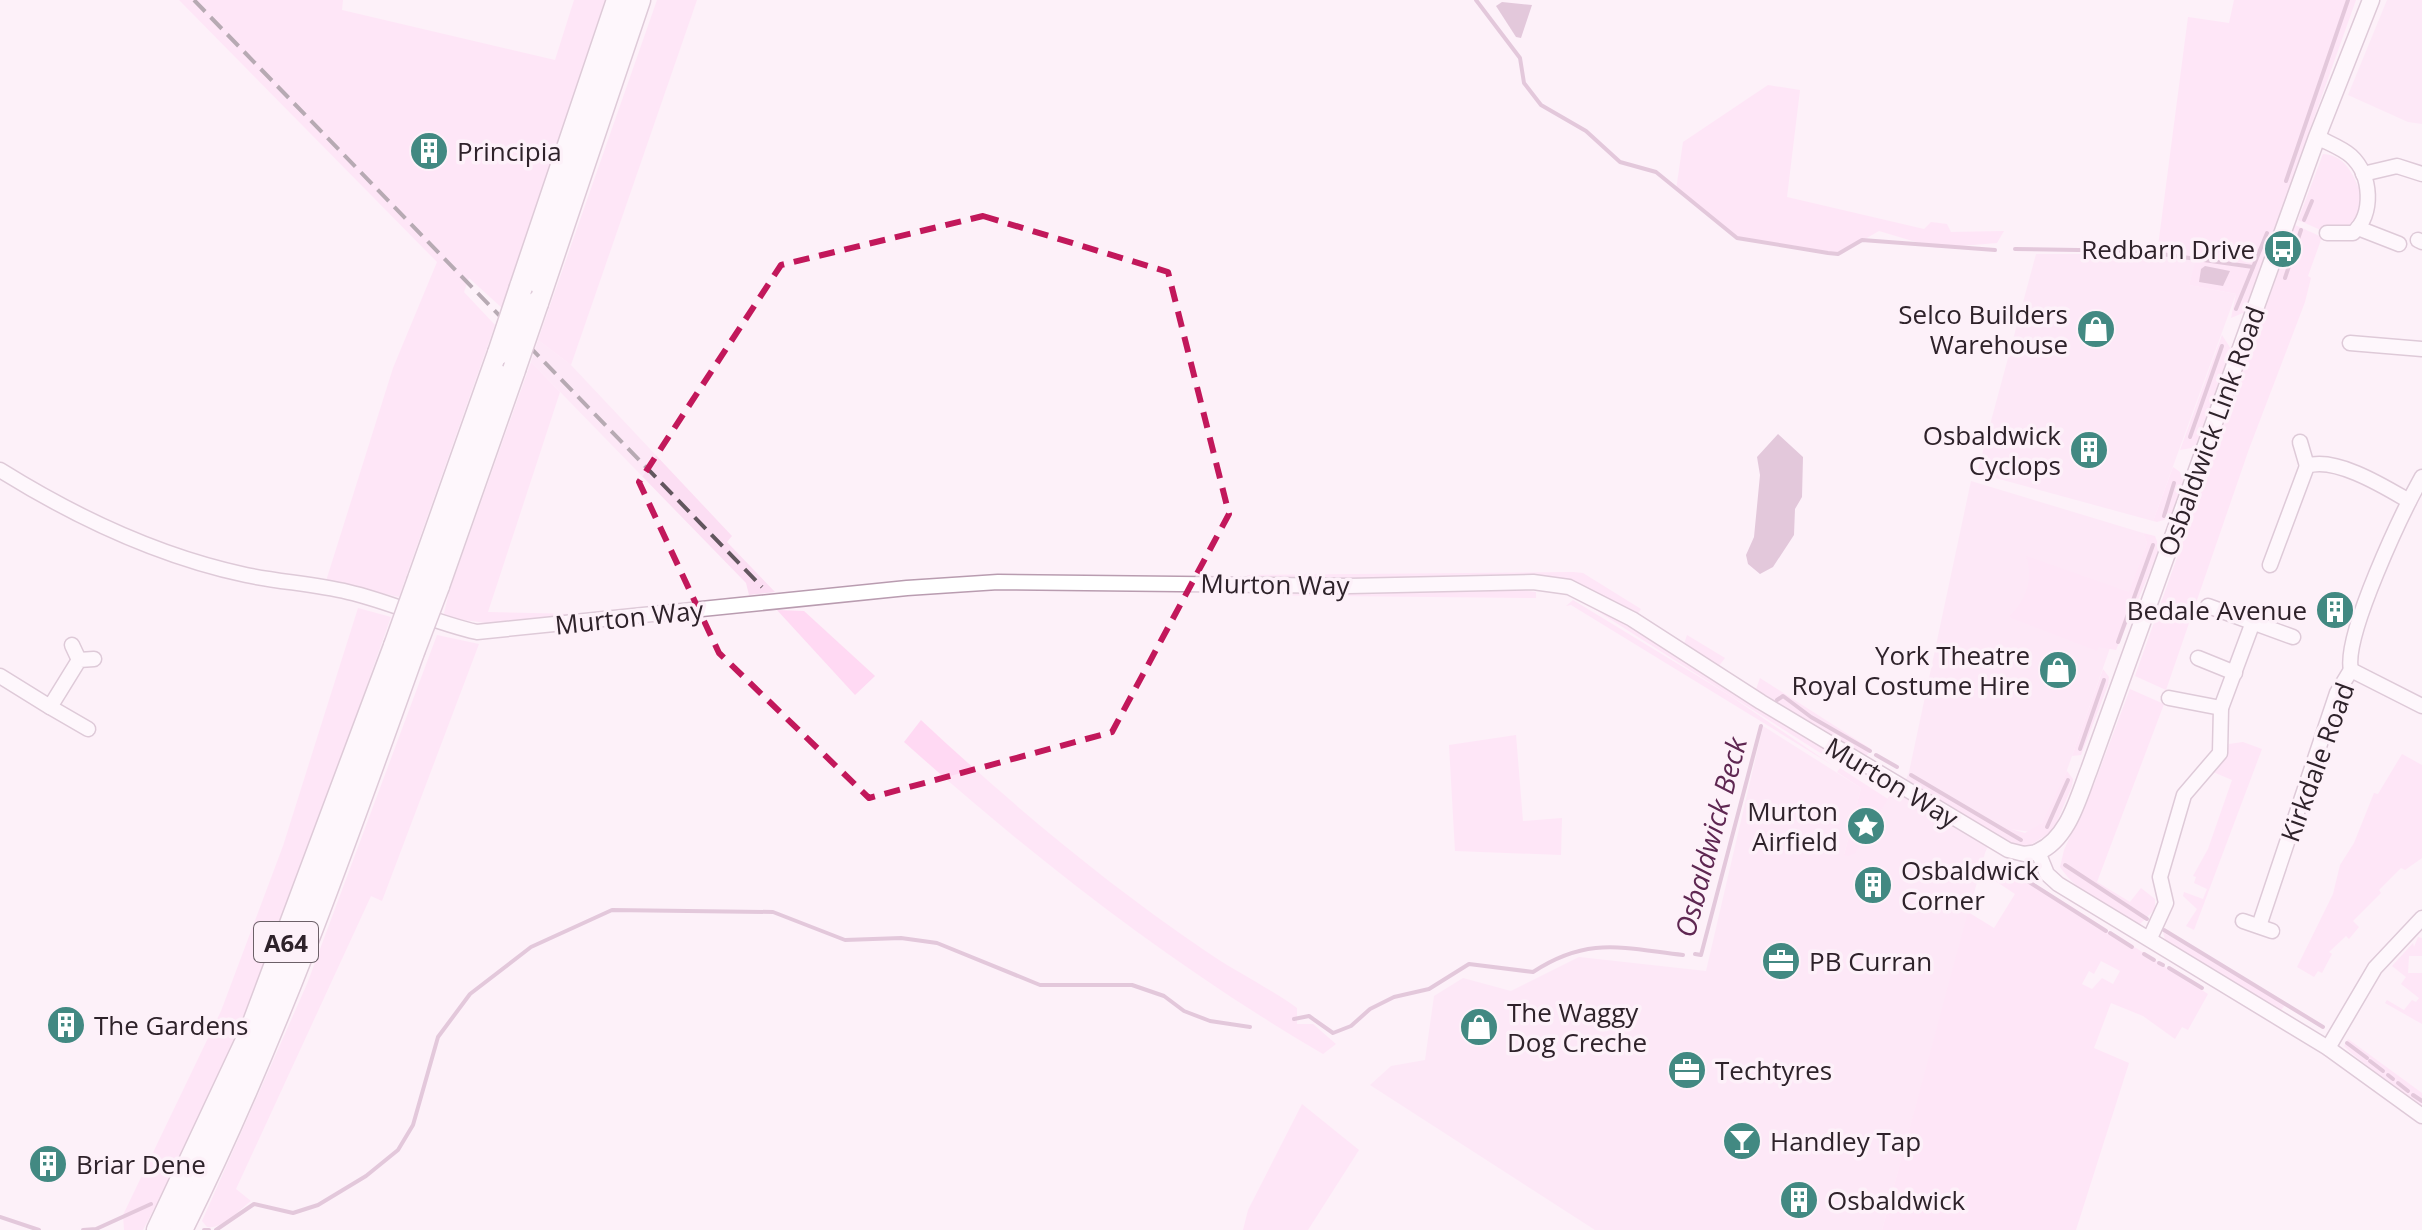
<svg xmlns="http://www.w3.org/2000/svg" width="2422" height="1230" viewBox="0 0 2422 1230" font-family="'Open Sans',sans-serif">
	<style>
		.built { fill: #fcdef3 }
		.green { fill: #ffd9f3; fill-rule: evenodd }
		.water { fill: #c497b7 }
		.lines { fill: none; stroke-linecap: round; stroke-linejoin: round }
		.stream { stroke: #c497b7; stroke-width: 4 }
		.minor-casing { stroke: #b99cb0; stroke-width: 17 }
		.tertiary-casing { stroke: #b99cb0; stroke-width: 19 }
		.trunk-casing { stroke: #b99cb0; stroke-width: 25 }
		.minor { stroke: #fff; stroke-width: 14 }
		.tertiary { stroke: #fff; stroke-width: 16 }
		.trunk { stroke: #fff; stroke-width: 22 }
		.rail { stroke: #62565e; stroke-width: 4; stroke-dasharray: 16 8; stroke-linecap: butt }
		.trunk-bridge-casing { stroke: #b99cb0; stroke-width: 25; stroke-linecap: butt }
		.trunk-bridge { stroke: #fff; stroke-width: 22 }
		.marked { fill: none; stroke: #c2185b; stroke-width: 6; stroke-dasharray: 16 10; stroke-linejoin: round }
		.labels { text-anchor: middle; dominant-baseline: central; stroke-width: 7; stroke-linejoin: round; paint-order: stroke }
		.shield { fill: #fdf1f9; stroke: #6c6068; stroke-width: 2 }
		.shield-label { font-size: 24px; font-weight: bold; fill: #2e222a }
		.poi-label { font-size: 26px; fill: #2e222a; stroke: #fdf1f9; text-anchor: start }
		.street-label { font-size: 26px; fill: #2e222a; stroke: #fdf1f9 }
		.water-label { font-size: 28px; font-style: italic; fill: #5f2752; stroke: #fdf1f9 }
	</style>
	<rect width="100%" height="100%" fill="#fdf1f9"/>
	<g class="built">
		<path d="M2387,0h35v124l-14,-2 -60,-27z"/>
		<path d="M2036,254h121l40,5 -8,26 47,9 -83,227 -176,-48z"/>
		<path d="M538,340l33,25 161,171 -5,6 48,50 -26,3 -3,-12 -215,-221z"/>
		<path d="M1971,481l172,52 4,10 -81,230 -17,38 -7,12 -11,9 -35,-5 -11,26 -103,377h-287l-225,-145 21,-19 34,-6 9,-64 29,-18 48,13 68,-34 127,14 57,-245 98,62 -17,67 20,-16 28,-48 8,4 9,-23z"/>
	</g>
	<g class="green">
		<path d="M179,0h164l-1,10 213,50 19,-60h31l-103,308 -33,-30 -5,14 31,33 -96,272 -73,-16 67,-213 44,-106z"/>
		<path d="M657,0h40l-126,365 -33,-25z"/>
		<path d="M2234,0h122l-111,312 -14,6 5,-24 -47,-9 7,-26 -39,-5 31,-237 41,6z"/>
		<path d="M1768,85l32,5 -13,107 137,32 7,-7 16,2 4,8 53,-1 -7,12 -61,5 -57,-17c-15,8 -36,23 -51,22l-91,-16 -61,-47 7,-48z"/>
		<path d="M2323,154c25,1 33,27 41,47l-12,27 -29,3 -25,-11z"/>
		<path d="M2295,225l27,12 -14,39 3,2 -6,24 -56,147 -83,241 -31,-14z"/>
		<path d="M2222,335l9,14 -2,12 -32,86 -17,3z"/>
		<path d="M531,362l29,30 -72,220 90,2 -78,11 -57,-8 7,-28z"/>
		<path d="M2173,467l7,5 4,12 -14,34 -13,4 -4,-1z"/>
		<path d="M2143,533l12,3 5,13 -44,101 -17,-3 -2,4 -88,-34c17,-17 25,-38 17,-61l103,36 18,-49z"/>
		<path d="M1573,572l10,1 58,36 -4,6 -62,-30 -291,-5 -26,-4 -10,4 -1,-5z"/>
		<path d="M1521,590l15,2v6l-292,-3z"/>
		<path d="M1577,598l84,47 171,109 1,7z"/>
		<path d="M1573,600l156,95 103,70 -261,-160 -5,1z"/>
		<path d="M358,608l33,9c-74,208 -143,418 -248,613h-19l-1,-15 98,-204 62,-165z"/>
		<path d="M777,610l27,1 71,65 -20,19z"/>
		<path d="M437,635l42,9 -97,257 -11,-5 -135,293 15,12c-13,10 -28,28 -44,26l-5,-6 105,-237z"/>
		<path d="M1687,635l38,23 -7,9 -34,-23z"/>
		<path d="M2103,669l6,8 -1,8 -27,70 -9,1z"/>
		<path d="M1760,678l111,71 -7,11 -109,-68z"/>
		<path d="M2130,689l34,15 -67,178 33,20 11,-14 14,11v10l-15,15c-29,-11 -62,-31 -80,-57l4,-17 31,-68z"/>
		<path d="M921,720c90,84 182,161 283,230 30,21 64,37 93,58v16h16l23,20 -13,10c-152,-89 -288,-195 -419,-312z"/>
		<path d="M1516,735l7,86 39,-3 -1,37 -106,-4 -6,-106z"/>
		<path d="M2243,742l19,7 -68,181 -8,-4 11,-17 -14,-13 1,-4 19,7 4,-10 -13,-6 2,-6 -3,-1 15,-27 24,-69 -19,-8 10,-11 6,-17z"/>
		<path d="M2402,754l20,11v93l-17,12 -4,-2 -22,22 2,3 -28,28 6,6 -10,12 -3,-3 -17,16 3,2 -10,19 -4,-2 -4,6 -17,-10 3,-6 33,-67 7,-29 14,-22 20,-50 4,1z"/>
		<path d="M1840,768l48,31 -33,54 -7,3 -4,-1 17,-67 -24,-16z"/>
		<path d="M2067,771l6,8 -1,7 -19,45 -26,16 -17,-3 -98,-59 -3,-13 91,54 25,7 17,-10z"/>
		<path d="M2003,864l104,65 -1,3h5l97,62 -20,36 -6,-3 -7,12 -32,-23 -32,-13 -17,45 35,15 -53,167h-194l86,-318 26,16 21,-34 -21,-14zM2101,961l19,10 -7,13 -11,-6 -10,11 -10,-5 7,-13 5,3z"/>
		<path d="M2163,932l122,73 -4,5 -116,-70z"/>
		<path d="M2418,937l4,1v18h-13l-1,17h14v51l-37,-21 2,-3 17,10 8,-10 4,2 3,-4 -18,-14 5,-7 -14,-11 21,-23 1,4z"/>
		<path d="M2348,1039l74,54v16l-71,-56 -7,-7z"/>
		<path d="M1302,1104l57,46 -51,80h-65l5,-20z"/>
	</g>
	<g class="water">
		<path d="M1502,2l30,3 -11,33 -5,-1 -20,-31z"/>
		<path d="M2205,266l25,5 -7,15 -24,-4 2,-13z"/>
		<path d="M1778,434l25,23 -1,40 -7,12 -1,26 -21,32 -13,7 -12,-10 -2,-9 8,-18 6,-62 -3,-18z"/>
	</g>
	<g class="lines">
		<g class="stream">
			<path d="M1476,0l44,58 4,25 17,22 45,26 34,31 36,10 81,66 91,15 10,1 24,-14 133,10"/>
			<path d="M2286,181l62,-181"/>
			<path d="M2304,220l8,-19"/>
			<path d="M2015,249l125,2 113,16"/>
			<path d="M2285,278l16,-48"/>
			<path d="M2236,309l31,-76"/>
			<path d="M2190,437l32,-91"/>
			<path d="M2164,516l10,-33"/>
			<path d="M2118,642l35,-97"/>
			<path d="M1777,700l6,-4 28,21 59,34"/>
			<path d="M2080,749l24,-69"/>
			<path d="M1876,755l21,12"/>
			<path d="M1911,775l110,65"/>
			<path d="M2047,827l21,-47"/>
			<path d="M2065,865l82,54"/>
			<path d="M2010,870l96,61"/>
			<path d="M2164,930l159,97"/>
			<path d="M2110,933l22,14"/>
			<path d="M1695,954l6,1 60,-229"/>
			<path d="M2144,954l10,6"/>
			<path d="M2159,963l4,2"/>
			<path d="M2169,968l33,20"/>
			<path d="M1294,1019l15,-3 24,17 18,-7 19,-17 24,-12 35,-8 40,-25 64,8c55,-36 89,-24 150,-17"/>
			<path d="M2347,1043l20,15"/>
			<path d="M2370,1061l13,10"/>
			<path d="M2388,1075l5,4"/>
			<path d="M2398,1083l10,8"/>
			<path d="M2413,1095l9,6"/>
			<path d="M0,1217l39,13"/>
			<path d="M83,1230l13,-1 55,-25"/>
			<path d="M204,1230h5"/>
			<path d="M216,1230l38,-26 39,9 25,-8 48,-29 32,-26 15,-25 25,-88 32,-43 61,-47 81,-37 161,2 72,28 56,-2 36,5 103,42h92l32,11 20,15 26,10 40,6"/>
		</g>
		<defs>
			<g id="minor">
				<path d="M2317,137c11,6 25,11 34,19 21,19 23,59 2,77h-26"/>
				<path d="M2363,174l34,-8 25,8"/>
				<path d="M2358,228l41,16"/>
				<path d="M2418,240l4,2"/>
				<path d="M2350,343l72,6"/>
				<path d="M2300,442l7,24"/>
				<path d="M0,470c77,48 157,86 246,105 34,7 69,9 102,17 44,10 84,30 129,40l430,-44 91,-6 351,4 184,-4 36,5 63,32 129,83 247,148 16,4 14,-2 9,22 11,10 270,164 94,68"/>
				<path d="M2270,565l37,-99c28,-10 78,21 102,35"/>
				<path d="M2208,606l85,31"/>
				<path d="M72,645l7,15"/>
				<path d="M2198,658l37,15"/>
				<path d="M2351,670c-8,-34 52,-159 71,-193"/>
				<path d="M2351,670l71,36"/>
				<path d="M0,676l50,31 29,-47 15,-1"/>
				<path d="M2169,698l52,10"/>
				<path d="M50,707l38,22"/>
				<path d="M2243,921l29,10"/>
				<path d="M2259,926l78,-233 14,-23"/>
				<path d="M2150,938l16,-35 -6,-26 24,-82 36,-42 1,-45 32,-86"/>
				<path d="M2328,1048l47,-80 47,-50"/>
			</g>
			<path id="tertiary" d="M2038,852c30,-13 40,-54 51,-82l228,-633 54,-137"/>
			<g id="trunk">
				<path d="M521,287l97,-287"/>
				<path d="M537,303l102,-303"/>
				<path d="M419,579l80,-226"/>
				<path d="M438,586l76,-216"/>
				<path d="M158,1230l91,-194 146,-390"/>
				<path d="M181,1230c93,-187 162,-382 232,-578"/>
			</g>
		</defs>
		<use href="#minor" class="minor-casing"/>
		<use href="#tertiary" class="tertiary-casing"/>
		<use href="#trunk" class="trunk-casing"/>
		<use href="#minor" class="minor"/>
		<use href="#tertiary" class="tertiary"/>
		<use href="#trunk" class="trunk"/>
		<path class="rail" d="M194,0l568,587"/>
		<defs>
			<g id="trunk-bridge">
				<path d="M499,353l22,-66"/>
				<path d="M514,370l23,-67"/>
				<path d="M395,646l24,-67"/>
				<path d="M413,652l25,-66"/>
			</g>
		</defs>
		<use href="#trunk-bridge" class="trunk-bridge-casing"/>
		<use href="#trunk-bridge" class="trunk-bridge"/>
	</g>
	<path d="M0 0H2422V1230H0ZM983,216l185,56 61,242 -117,218 -243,66 -150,-145 -80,-171 142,-217z" fill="#fdf1f9" fill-opacity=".55" fill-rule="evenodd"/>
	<path class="marked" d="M983,216l185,56 61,242 -117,218 -243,66 -150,-145 -80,-171 142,-217z"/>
	<defs>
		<symbol id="building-disc" viewBox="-11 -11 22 22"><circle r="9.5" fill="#428982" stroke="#fdf1f9"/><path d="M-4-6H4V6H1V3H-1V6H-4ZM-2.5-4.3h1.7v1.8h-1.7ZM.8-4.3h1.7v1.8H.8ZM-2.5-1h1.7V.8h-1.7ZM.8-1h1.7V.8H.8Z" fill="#fff"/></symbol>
		<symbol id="bus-disc" viewBox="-11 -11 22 22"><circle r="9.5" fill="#428982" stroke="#fdf1f9"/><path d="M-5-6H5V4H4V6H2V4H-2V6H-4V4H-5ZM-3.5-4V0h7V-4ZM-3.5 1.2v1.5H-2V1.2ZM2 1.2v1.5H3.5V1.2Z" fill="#fff"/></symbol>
		<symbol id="shop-disc" viewBox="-11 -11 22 22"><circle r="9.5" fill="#428982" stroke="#fdf1f9"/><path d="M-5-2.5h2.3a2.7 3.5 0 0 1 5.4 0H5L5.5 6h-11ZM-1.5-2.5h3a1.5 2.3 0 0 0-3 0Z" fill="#fff"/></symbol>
		<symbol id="sight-disc" viewBox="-11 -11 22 22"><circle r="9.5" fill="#428982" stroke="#fdf1f9"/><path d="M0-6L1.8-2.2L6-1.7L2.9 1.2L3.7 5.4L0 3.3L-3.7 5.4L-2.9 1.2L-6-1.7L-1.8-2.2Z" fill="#fff"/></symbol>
		<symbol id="office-disc" viewBox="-11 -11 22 22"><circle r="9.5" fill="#428982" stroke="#fdf1f9"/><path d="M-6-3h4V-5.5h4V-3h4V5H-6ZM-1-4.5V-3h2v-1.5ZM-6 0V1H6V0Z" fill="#fff"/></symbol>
		<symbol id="bar-disc" viewBox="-11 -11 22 22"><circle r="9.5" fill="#428982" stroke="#fdf1f9"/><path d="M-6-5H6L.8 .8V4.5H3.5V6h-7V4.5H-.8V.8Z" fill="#fff"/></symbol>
	</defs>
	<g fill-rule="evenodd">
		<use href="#building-disc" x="407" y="129" width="44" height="44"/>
		<use href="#bus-disc" x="2261" y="227" width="44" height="44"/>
		<use href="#shop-disc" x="2074" y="307" width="44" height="44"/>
		<use href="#building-disc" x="2067" y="428" width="44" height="44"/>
		<use href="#building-disc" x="2313" y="588" width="44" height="44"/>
		<use href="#shop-disc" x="2036" y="648" width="44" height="44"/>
		<use href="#sight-disc" x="1844" y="804" width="44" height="44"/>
		<use href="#building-disc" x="1851" y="863" width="44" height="44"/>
		<use href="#office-disc" x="1759" y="939" width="44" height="44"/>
		<use href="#building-disc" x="44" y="1003" width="44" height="44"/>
		<use href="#shop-disc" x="1457" y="1005" width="44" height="44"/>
		<use href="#office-disc" x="1665" y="1048" width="44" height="44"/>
		<use href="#bar-disc" x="1720" y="1119" width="44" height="44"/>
		<use href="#building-disc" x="26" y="1142" width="44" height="44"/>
		<use href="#building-disc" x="1777" y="1178" width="44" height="44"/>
	</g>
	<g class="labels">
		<rect class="shield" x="254" y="922" width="64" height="40" rx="6"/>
		<g class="shield-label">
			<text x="286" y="942">A64</text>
		</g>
		<g class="poi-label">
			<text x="457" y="151">Principia</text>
			<text x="2255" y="249" text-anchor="end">Redbarn Drive</text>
			<text x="2068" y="314" text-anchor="end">Selco Builders<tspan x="2068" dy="30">Warehouse</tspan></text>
			<text x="2061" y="435" text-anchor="end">Osbaldwick<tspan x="2061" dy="30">Cyclops</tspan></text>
			<text x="2307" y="610" text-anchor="end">Bedale Avenue</text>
			<text x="2030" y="655" text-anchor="end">York Theatre<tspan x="2030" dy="30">Royal Costume Hire</tspan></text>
			<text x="1838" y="811" text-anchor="end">Murton<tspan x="1838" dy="30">Airfield</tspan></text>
			<text x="1901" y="870">Osbaldwick<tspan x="1901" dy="30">Corner</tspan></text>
			<text x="1809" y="961">PB Curran</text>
			<text x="1507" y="1012">The Waggy<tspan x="1507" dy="30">Dog Creche</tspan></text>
			<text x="94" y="1025">The Gardens</text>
			<text x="1715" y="1070">Techtyres</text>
			<text x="1770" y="1141">Handley Tap</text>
			<text x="76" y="1164">Briar Dene</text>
			<text x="1827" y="1200">Osbaldwick</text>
		</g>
		<g class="street-label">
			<text transform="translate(2211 431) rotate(-70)">Osbaldwick Link Road</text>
			<text transform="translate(1275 584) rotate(1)">Murton Way</text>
			<text transform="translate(629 617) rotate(-6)">Murton Way</text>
			<text transform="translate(2317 762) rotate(-70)">Kirkdale Road</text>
			<text transform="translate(1892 782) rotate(31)">Murton Way</text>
		</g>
		<g class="water-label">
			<text transform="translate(1710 837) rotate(-75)">Osbaldwick Beck</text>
		</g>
	</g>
</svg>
